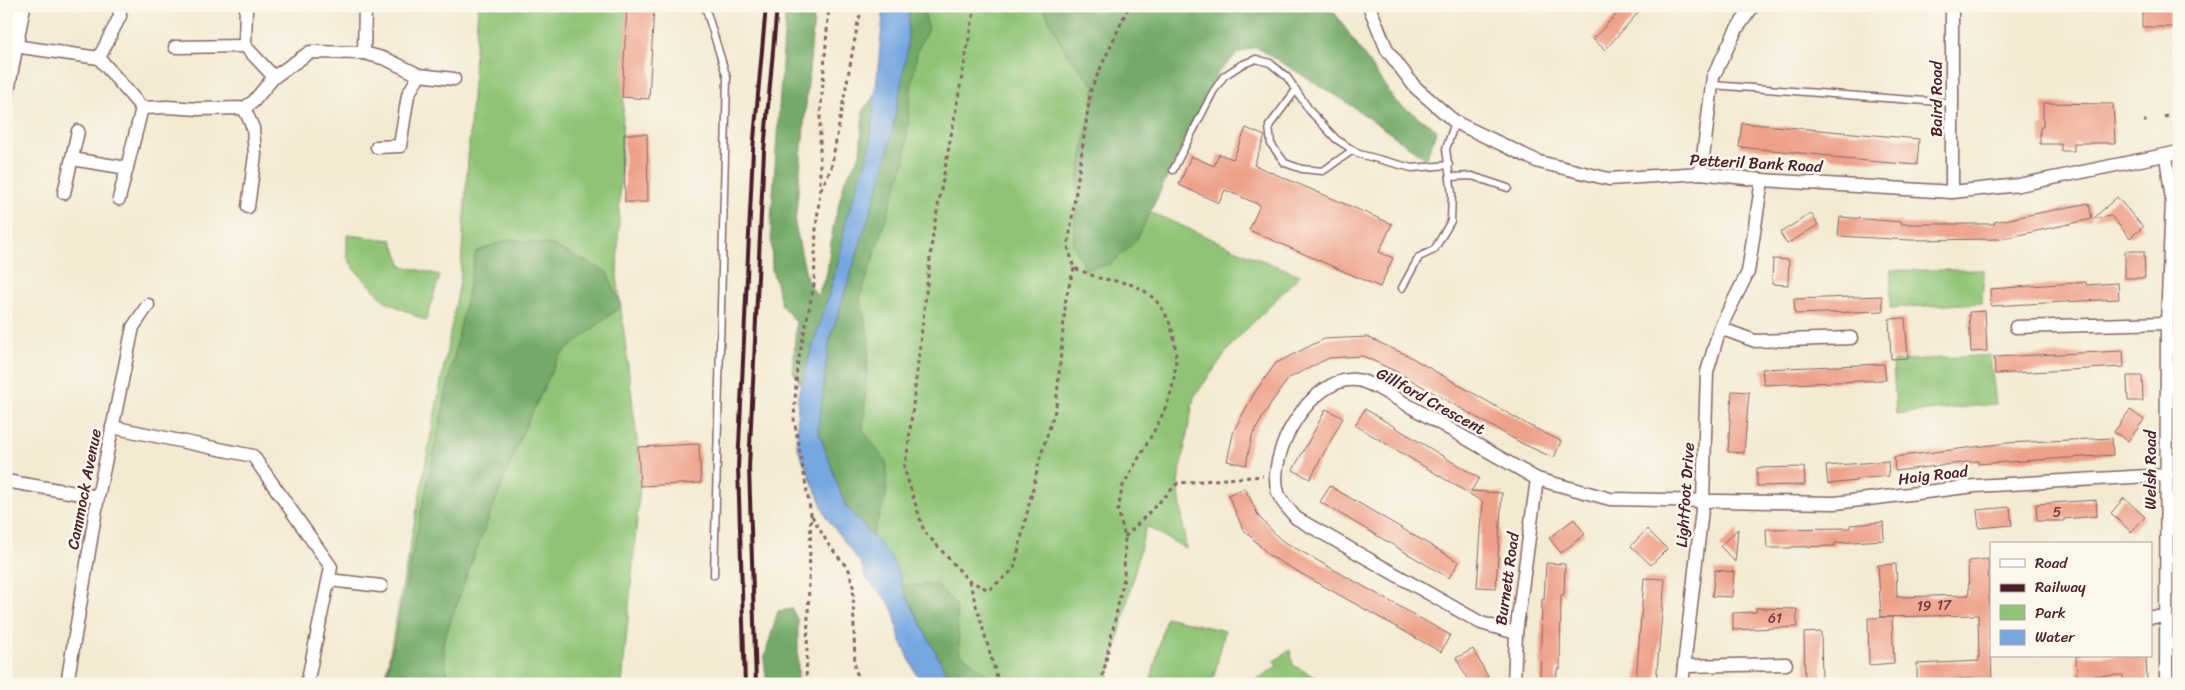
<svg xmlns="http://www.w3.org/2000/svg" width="2185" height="690" viewBox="0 0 2185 690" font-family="Sriracha,sans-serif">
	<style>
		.green { fill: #8fc476; stroke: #6c7250 }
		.forest { fill: #73aa67; stroke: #5e6449 }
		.water { fill: #76a7e1; stroke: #606386 }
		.building { fill: #eea089 }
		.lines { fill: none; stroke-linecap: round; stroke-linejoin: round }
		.service-casing { stroke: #856665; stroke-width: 9 }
		.minor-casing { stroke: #856665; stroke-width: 15 }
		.tertiary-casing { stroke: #856665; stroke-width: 19 }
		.path { stroke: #856665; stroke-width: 3; stroke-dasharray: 4 4; stroke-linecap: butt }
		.service { stroke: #fff; stroke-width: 6 }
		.minor { stroke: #fff; stroke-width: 12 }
		.tertiary { stroke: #fff; stroke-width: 16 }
		.rail { stroke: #4a1f2b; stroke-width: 4 }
		.labels { text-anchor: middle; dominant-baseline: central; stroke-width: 5; stroke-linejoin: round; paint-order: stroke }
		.number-label { font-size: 14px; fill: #733f42 }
		.street-label { font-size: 16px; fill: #4a1f2b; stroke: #fbf7ec }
	</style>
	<rect width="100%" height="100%" fill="#fbf7ec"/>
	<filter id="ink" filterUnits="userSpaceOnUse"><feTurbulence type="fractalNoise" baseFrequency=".02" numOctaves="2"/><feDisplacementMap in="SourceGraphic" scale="10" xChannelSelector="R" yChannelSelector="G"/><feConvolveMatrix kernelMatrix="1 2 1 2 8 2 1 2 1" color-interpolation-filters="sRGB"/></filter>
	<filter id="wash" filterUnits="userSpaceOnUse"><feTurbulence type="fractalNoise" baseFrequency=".0096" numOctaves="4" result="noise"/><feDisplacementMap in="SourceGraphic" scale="20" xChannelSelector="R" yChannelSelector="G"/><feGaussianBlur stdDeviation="1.12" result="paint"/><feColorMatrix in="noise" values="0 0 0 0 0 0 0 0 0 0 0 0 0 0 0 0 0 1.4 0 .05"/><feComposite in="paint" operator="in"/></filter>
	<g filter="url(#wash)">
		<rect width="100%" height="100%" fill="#f3ead2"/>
		<g class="green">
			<path d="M478,6h149l-10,270 21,171 2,39 -18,198h-238l76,-403z"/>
			<path d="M909,6h384l-38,41 -17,6 -21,21 -67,138 101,44 49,19 -67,68 -39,54 -16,86 8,66 -40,-23 -39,158h-155l-51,-99 -1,-9 -10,-20 -45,-51 -16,-163 56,-177 22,-113z"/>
			<path d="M347,235l45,5 10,26 38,9 -14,46 -41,-20 -30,-31 -8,-13z"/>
			<path d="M1891,270h93l-2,33 -92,5z"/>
			<path d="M1990,355l6,49 -100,10 -3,-53z"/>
			<path d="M1166,617l59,14 -13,53h-62z"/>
			<path d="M1290,650l3,15 35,19h-78l27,-18 -3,-5z"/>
		</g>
		<g class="forest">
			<path d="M786,6h29l-20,218 12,56 10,16 10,-23 6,-46 12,-47 15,-25 3,-45 13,-17 -6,56 -24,71 -6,36 -10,35 -29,93 -8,-12 3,-50 -14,-16 -10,-37 -1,-45z"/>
			<path d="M909,6h14l5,23 -11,23 -7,45 -5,64 -45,137 9,40 -6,92 24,34 -1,33 -14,39 -27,-31 -27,-75 11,-88 56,-177c11,-53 22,-105 24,-159z"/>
			<path d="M1042,6h288l66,96 41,28 -11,29 -81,-58 -89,-54 -18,5 -21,22 -81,167 -25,23 -26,5 -12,-26 6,-70 16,-87 -28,-31z"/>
			<path d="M509,239l43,6 55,27 14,34 -62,50 -38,80 -49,125 -29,82 5,41h-63l91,-432z"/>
			<path d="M901,585h36l19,20 4,48 30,24 4,7h-42z"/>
			<path d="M792,609l6,12v63h-31l-3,-25 14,-48z"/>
		</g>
		<path class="water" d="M884,6h25l-2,46 -17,90 -5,23 -56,177 -11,88 27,75 45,51 10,20 1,9 4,8 47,91h-31l-21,-45 -6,-26 -6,-12 -22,-22 -5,-15 -34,-46 -30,-72 1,-52 32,-103 10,-35 6,-36 24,-71z"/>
		<g id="blocks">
			<g class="building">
				<path d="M627,6h27l-5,93 -27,-2z"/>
				<path d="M1624,6h20l-39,44 -12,-11z"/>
				<rect x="2142" y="6" width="37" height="21"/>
				<path d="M2043,103l70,1 2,39h-41v8h-13v-7h-21v-17h3z"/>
				<path d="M1742,123l177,16 -2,26 -86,-7v-2l-92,-9z"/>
				<path d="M1246,128l19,8 -11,29 138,59 -13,28 14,6 -13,29 -131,-57 11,-25 -35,-15 -6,13 -40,-18 12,-29 23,10 5,-12 14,5z"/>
				<path d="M624,134h23l1,68h-23z"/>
				<path d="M2117,197l26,30 -13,11 -19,-22 -18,3z"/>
				<path d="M2089,203l3,16 -92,20 -89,1 -73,-4 2,-19 62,5 -1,2h94l-1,-2z"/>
				<path d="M1811,213l7,12 -31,19 -7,-11z"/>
				<path d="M2125,251h19l1,27h-20z"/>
				<path d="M1773,259l16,1 -1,25 -16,-1z"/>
				<path d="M2086,282v3l32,-2 1,16 -128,7 -1,-17z"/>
				<path d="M1882,296l1,15 -88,3 -1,-15z"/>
				<path d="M1985,311l2,40 -16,1 -2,-40z"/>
				<path d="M1905,318l3,40 -17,1 -2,-40z"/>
				<path d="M1367,337l40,18 123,71 31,15 -7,17 -31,-14 -124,-71 -36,-17 -34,2 -40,20 -18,25 -19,33 -6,29 -19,-4 7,-31 21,-38 21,-29 48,-24z"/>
				<path d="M2123,351l1,16 -129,7 -1,-17z"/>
				<path d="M1884,364l2,16 -122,5 -2,-16z"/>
				<path d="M2127,376h15l1,25h-15z"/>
				<path d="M1732,391l17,1 -5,61 -16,-1z"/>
				<path d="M1326,409l17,9 -33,61 -17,-9z"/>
				<path d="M1365,409l114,69 -8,13 31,2 -6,95 -19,-1 6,-85 -128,-77z"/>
				<path d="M2130,410l14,10 -16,21 -14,-9z"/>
				<path d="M2112,438l1,17 -135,9v-3l-83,10 -1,-14 113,-14z"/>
				<path d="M699,444l2,39 -61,3 -2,-39z"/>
				<path d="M1888,461l1,15 -33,3v2l-28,3 -2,-18z"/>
				<path d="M1804,467l1,18 -48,1v-18z"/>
				<path d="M1330,486l129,76 -10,16 -129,-76z"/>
				<path d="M1245,488l14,29 22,23 169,95 -9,17 -171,-96 -27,-27 -15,-34z"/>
				<path d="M2124,498l21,19 -14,15 -20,-19z"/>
				<path d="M2096,500l1,16 -33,3v2h-27l-1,-17z"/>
				<path d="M2010,507l2,18 -33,3 -2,-18z"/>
				<path d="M1574,519l11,15 -24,19 -12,-15z"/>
				<path d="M1883,522l1,18 -49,3v3l-44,1v1h-24l-1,-19 84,-1v-3z"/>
				<path d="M1647,529l20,20 -16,16 -20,-19z"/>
				<path d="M1738,529l-3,33 -15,-16z"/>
				<path d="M1988,559l4,125h-18v-6l-57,4v-18l62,-3 -1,-46 -97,2 -3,-52 18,-1 1,33 72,-2 -1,-34z"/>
				<path d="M1546,563l19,1 -1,31h-3l-1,74h-3l-1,15h-16l2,-85 2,1z"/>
				<path d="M1715,570l19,2 -2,25 -20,-1z"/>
				<path d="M1644,578l21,1 -9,103 -20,-1z"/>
				<path d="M1756,608l41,1v18l-64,3v-17l23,-1z"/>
				<path d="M1892,617l2,46 -25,2 -1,-47z"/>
				<path d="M1821,632l1,52h-17l-1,-51z"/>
				<path d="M1473,649l15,28 -14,7h-4l-14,-26z"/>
				<path d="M2076,656h70l1,27 -24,1v-9l-46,1z"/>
			</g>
		</g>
	</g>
	<g filter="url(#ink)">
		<use href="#blocks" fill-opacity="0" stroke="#856665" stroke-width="1"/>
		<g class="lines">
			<defs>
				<g id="service">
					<path d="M705,6l22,72 -13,497"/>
					<path d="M1712,85l240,18"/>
					<path d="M1296,90l-27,36 2,18 14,19 17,6 21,2 30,-21"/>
					<path d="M1173,170l40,-78 11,-16 17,-11 15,-6 14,4 17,14 23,34 26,28 23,15 53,14 37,-3"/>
					<path d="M1450,177l22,-1 36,12"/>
					<path d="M1402,288l17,-31 15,-7 17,-29 1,-27 -6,-45 9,-27"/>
				</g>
				<g id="minor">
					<path d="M246,6l-1,40 29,31"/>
					<path d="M1369,6l18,44 28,37 40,35 84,40 70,17 92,-6 61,7 190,12 67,-7 160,-33"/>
					<path d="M14,46l85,12 43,50 26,-1 31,2 45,-1 9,-6 21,-25 36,-25 54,1 22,6 33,16 35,4"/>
					<path d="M175,47l70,-1"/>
					<path d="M364,53l1,-47"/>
					<path d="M99,58l21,-42 -1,-10"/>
					<path d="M244,108l9,20 2,27 -7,52"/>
					<path d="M377,147l23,-1 8,-51 11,-20"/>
					<path d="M2166,156l6,44 -5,123 -1,361"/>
					<path d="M72,159l55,9"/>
					<path d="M1701,173l12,-96 23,-47 17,-24"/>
					<path d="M1952,192v-186"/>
					<path d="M64,193l14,-62"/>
					<path d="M119,199l23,-91"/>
					<path d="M2016,327l151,-4"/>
					<path d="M1720,328l35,13 96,-3"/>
					<path d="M112,427l141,29 78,111 -24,117"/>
					<path d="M6,481l92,16"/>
					<path d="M329,580l52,6"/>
					<path d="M2151,617h15"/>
					<path d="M1516,633l-35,-10 -185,-105c-6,-8 -15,-16 -18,-25 -12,-40 33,-117 78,-113 7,0 15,5 22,8l159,91 73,20 225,4 140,-17 192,-11"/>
					<path d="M1684,666l102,-2"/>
					<path d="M67,684l31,-187 35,-170 15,-22"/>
					<path d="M1514,684l2,-51 21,-154"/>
					<path d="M1682,684l21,-183 4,-129 13,-44 28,-56 14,-92"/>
				</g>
				<path id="tertiary" d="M6,91l16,-85"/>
			</defs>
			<use href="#service" class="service-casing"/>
			<use href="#minor" class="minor-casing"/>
			<use href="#tertiary" class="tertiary-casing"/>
			<g class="path">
				<path d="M975,6l-42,227 -25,215 -4,20 20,63 45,50 20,9 25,-21 26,-111 16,-51 10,-110 8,-29"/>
				<path d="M2164,117l4,-1"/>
				<path d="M2144,121h3"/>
				<path d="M821,190l10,-22 27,-146 5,-16"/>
				<path d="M812,516l16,28 21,26 4,16 2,84 8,14"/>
				<path d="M1125,537l53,-54 85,-7"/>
				<path d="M969,581l30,103"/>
				<path d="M806,684l5,-170 -17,-95 3,-52 17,-82 2,-56 4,-37v-73l9,-113"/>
				<path d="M1101,684l23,-106 1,-41 -7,-26 4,-23c14,-27 33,-55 45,-84 15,-38 13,-90 -24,-114 -13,-8 -29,-9 -44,-12 -8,-3 -17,-7 -25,-10l-6,-22 23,-157 38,-83"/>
			</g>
			<use href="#service" class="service"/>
			<use href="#minor" class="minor"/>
			<use href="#tertiary" class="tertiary"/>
			<g class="rail">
				<path d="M745,684l-7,-217 15,-317 13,-144"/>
				<path d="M756,684l-7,-217 15,-316 13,-145"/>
			</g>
		</g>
	</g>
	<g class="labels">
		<g class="number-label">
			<text x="2057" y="512">5</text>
			<text x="1944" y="605">17</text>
			<text x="1924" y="606">19</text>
			<text x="1775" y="618">61</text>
		</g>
		<g class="street-label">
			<text transform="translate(1936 99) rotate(-90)">Baird Road</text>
			<text transform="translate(1756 163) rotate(3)">Petteril Bank Road</text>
			<text transform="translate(1431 401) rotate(29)">Gillford Crescent</text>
			<text transform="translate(2150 470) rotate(-90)">Welsh Road</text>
			<text transform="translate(1933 475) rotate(-7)">Haig Road</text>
			<text transform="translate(84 489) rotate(-79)">Cammock Avenue</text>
			<text transform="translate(1685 495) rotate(-86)">Lightfoot Drive</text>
			<text transform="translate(1507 579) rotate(-82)">Burnett Road</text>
		</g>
	</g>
	<rect width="2185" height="690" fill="none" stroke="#fbf7ec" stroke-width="25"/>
	<rect x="1990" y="542" width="162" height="115" fill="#fbf7ec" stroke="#b4a19f"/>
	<rect x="2000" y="559" width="25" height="8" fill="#ffffff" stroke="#b4a19f"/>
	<text x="2035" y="568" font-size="15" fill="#4a1f2b">Road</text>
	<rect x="2000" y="584" width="25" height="8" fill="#4a1f2b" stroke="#b4a19f"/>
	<text x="2035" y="592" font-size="15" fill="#4a1f2b">Railway</text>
	<rect x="2000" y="605" width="25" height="15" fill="#8fc476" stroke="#b4a19f"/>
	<text x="2035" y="618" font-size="15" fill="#4a1f2b">Park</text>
	<rect x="2000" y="630" width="25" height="15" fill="#76a7e1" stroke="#b4a19f"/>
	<text x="2035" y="642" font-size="15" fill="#4a1f2b">Water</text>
</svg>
